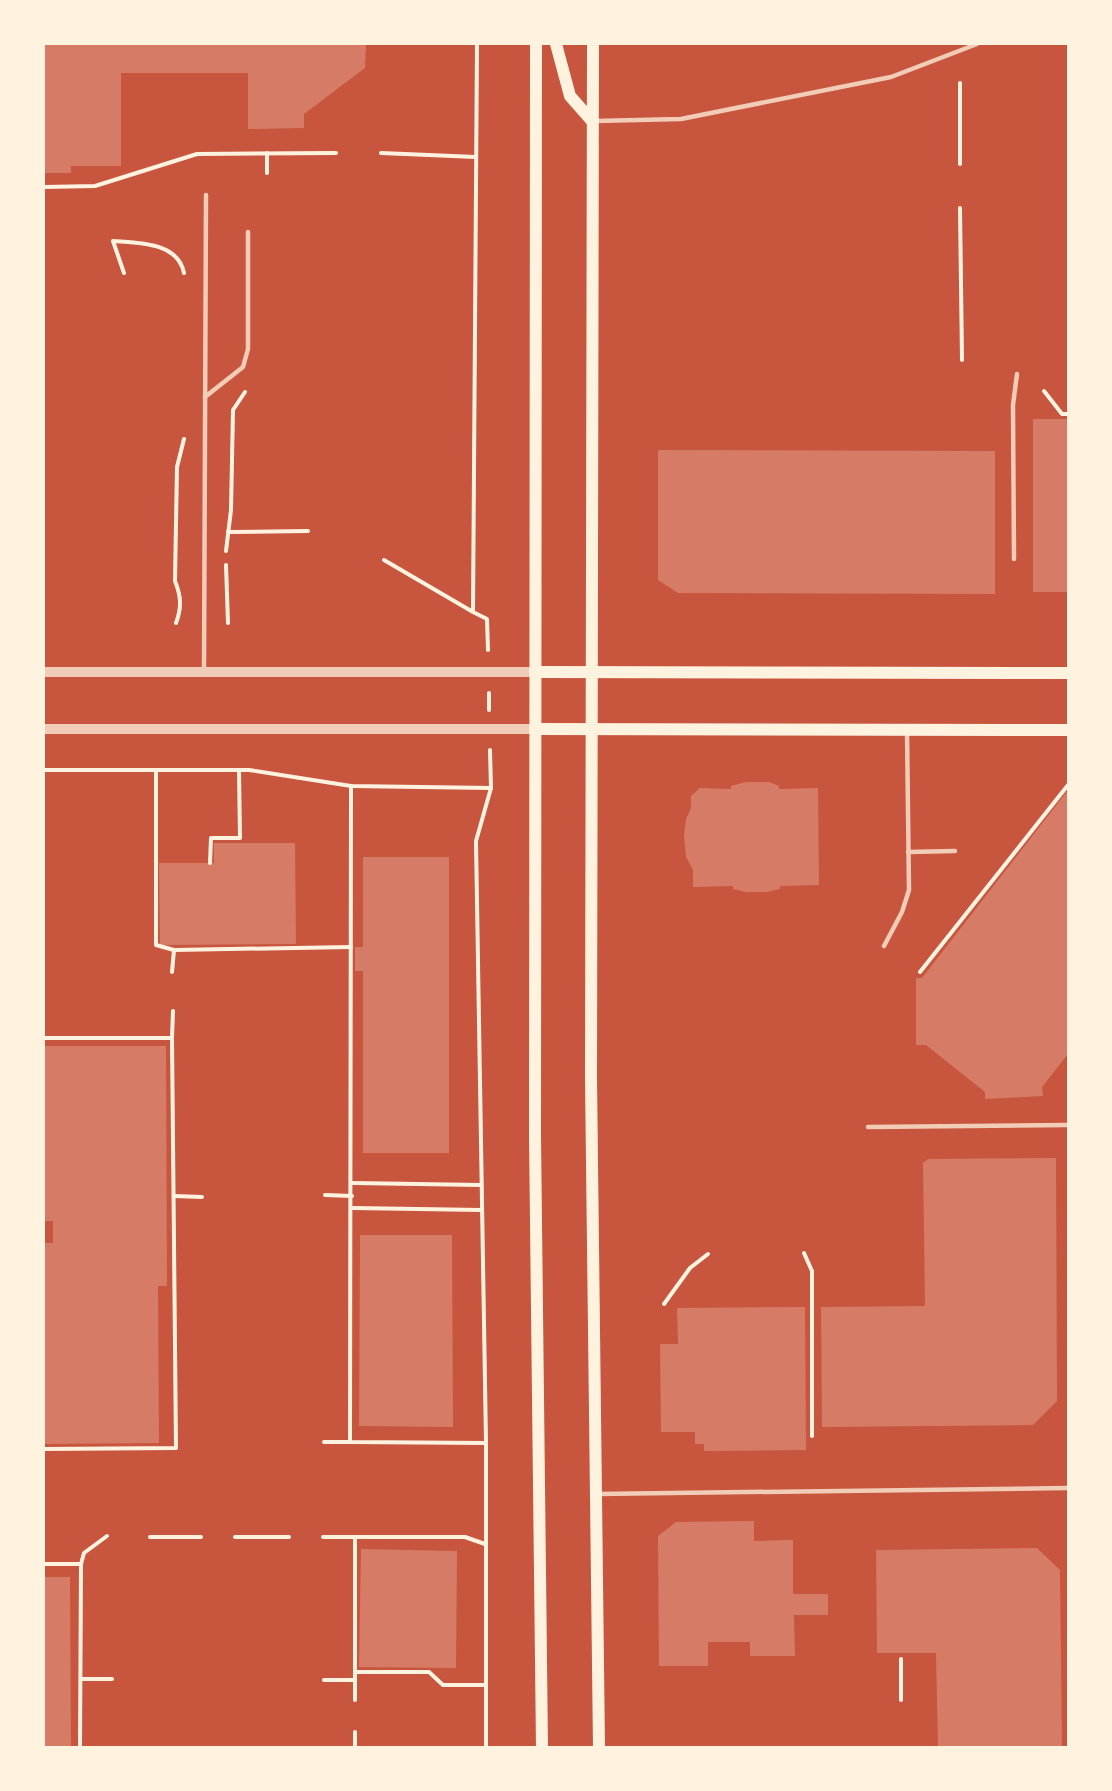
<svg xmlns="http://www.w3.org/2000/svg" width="1112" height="1791" viewBox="0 0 1112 1791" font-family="'Work Sans',sans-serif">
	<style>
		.building { fill: #d67c66 }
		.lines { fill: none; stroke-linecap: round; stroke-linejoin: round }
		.path { stroke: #fff3e0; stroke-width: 4 }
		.service { stroke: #f1ccb7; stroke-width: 4.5 }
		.tertiary { stroke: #f1ccb7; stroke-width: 10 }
		.secondary { stroke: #fff3e0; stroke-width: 12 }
	</style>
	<rect width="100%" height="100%" fill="#c8553d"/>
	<g class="building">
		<path d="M44,44h322l-1,24 -61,46v14l-56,1v-56h-127v93h-50v7h-27z"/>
		<rect x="1033" y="419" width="35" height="173"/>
		<path d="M658,450l337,1v143l-317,-1 -20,-13z"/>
		<path d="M746,782h23l10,4v3l39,-1 1,97 -39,1v3l-13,3h-21l-13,-3v-3l-40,1v-17l-7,-13 -2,-21 2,-17 5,-11v-12l9,-8 31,1v-3z"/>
		<path d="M1068,790v264l-26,33 1,9 -58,3v-7l-59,-47h-10v-67h6z"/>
		<path d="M214,843h81l1,101 -136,1 -1,-82h55z"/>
		<path d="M363,857h86v296h-86v-182h-8v-24h8z"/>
		<path d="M44,1046h122l1,240h-9l1,157 -115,1v-201h9v-22h-9z"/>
		<path d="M1056,1158l1,243 -24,24 -211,2 -1,-120 104,-1 -2,-143 5,-4z"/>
		<path d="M360,1235h92l1,192 -94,-1z"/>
		<path d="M805,1307l1,143 -102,1v-7h-9v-12h-34l-1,-88h18l-1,-36z"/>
		<path d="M754,1521v20l39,-1v54h35v21h-34l1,41h-45v-14h-42v24h-49l-1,-130 18,-14z"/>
		<path d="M1037,1548l23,22 2,178h-124l-2,-95h-59l-1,-103z"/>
		<path d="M361,1549l96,2 -1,117 -97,-1z"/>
		<path d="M44,1577h26l1,171h-27z"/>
	</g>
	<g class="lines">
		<g class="path">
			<path d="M477,44l-4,568 14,7 1,31"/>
			<path d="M960,83v81"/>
			<path d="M267,153v20"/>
			<path d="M381,153l95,4"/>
			<path d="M44,187l51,-1 102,-32 139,-1"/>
			<path d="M960,208l2,152"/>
			<path d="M124,273l-11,-32c25,2 65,1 71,32"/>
			<path d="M1044,391l18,23h6"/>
			<path d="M228,532l80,-1"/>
			<path d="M226,551l5,-41 2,-100 12,-18"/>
			<path d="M384,560l89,52"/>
			<path d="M226,565l2,58"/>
			<path d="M176,623c6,-16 5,-27 -1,-42l2,-114 7,-28"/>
			<path d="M489,693v17"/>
			<path d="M44,770h205l102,16 140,2"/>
			<path d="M156,770v175l18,5 177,-3"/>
			<path d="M351,786l-1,656 136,1"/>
			<path d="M210,863l1,-25h29l-1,-68"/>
			<path d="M172,972l2,-22"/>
			<path d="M920,972l148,-187"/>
			<path d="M44,1038h128l4,410 -132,1"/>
			<path d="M172,1038l1,-27"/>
			<path d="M353,1183l128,2"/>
			<path d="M325,1195l27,1"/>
			<path d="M174,1196l28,1"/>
			<path d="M353,1208l128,2"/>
			<path d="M804,1253l8,18v165"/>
			<path d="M664,1304l26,-36 18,-14"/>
			<path d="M324,1442h26"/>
			<path d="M150,1537h51"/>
			<path d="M235,1537h54"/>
			<path d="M323,1537h142l20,7"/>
			<path d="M44,1564h37l-1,184"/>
			<path d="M81,1564l3,-11 23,-17"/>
			<path d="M901,1659v41"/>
			<path d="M355,1672h74l14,13h43"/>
			<path d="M81,1679h31"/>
			<path d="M324,1680h31"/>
			<path d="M355,1700v-163"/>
			<path d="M355,1732v16"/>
			<path d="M486,1748v-305l-10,-602 15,-53 -1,-38"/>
		</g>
		<g class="service">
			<path d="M595,121l86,-2 210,-42 86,-33"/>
			<path d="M205,397l38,-30 5,-18v-117"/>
			<path d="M1014,559l-1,-154 4,-31"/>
			<path d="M204,672l2,-477"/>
			<path d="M908,852l47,-1"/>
			<path d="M884,946l18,-34 7,-22 -2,-160"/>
			<path d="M868,1127l200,-2"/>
			<path d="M597,1494l471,-6"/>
		</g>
		<g class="tertiary">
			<path d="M44,672h491"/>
			<path d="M44,729h491"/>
		</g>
		<g class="secondary">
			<path d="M536,44l-1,1091 7,613"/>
			<path d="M556,44l14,52 22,25"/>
			<path d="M593,44l-2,1034 8,670"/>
			<path d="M535,672l533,1"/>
			<path d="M535,729l533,1"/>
		</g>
	</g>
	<rect width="1112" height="1791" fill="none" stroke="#fff3e0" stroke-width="90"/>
</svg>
